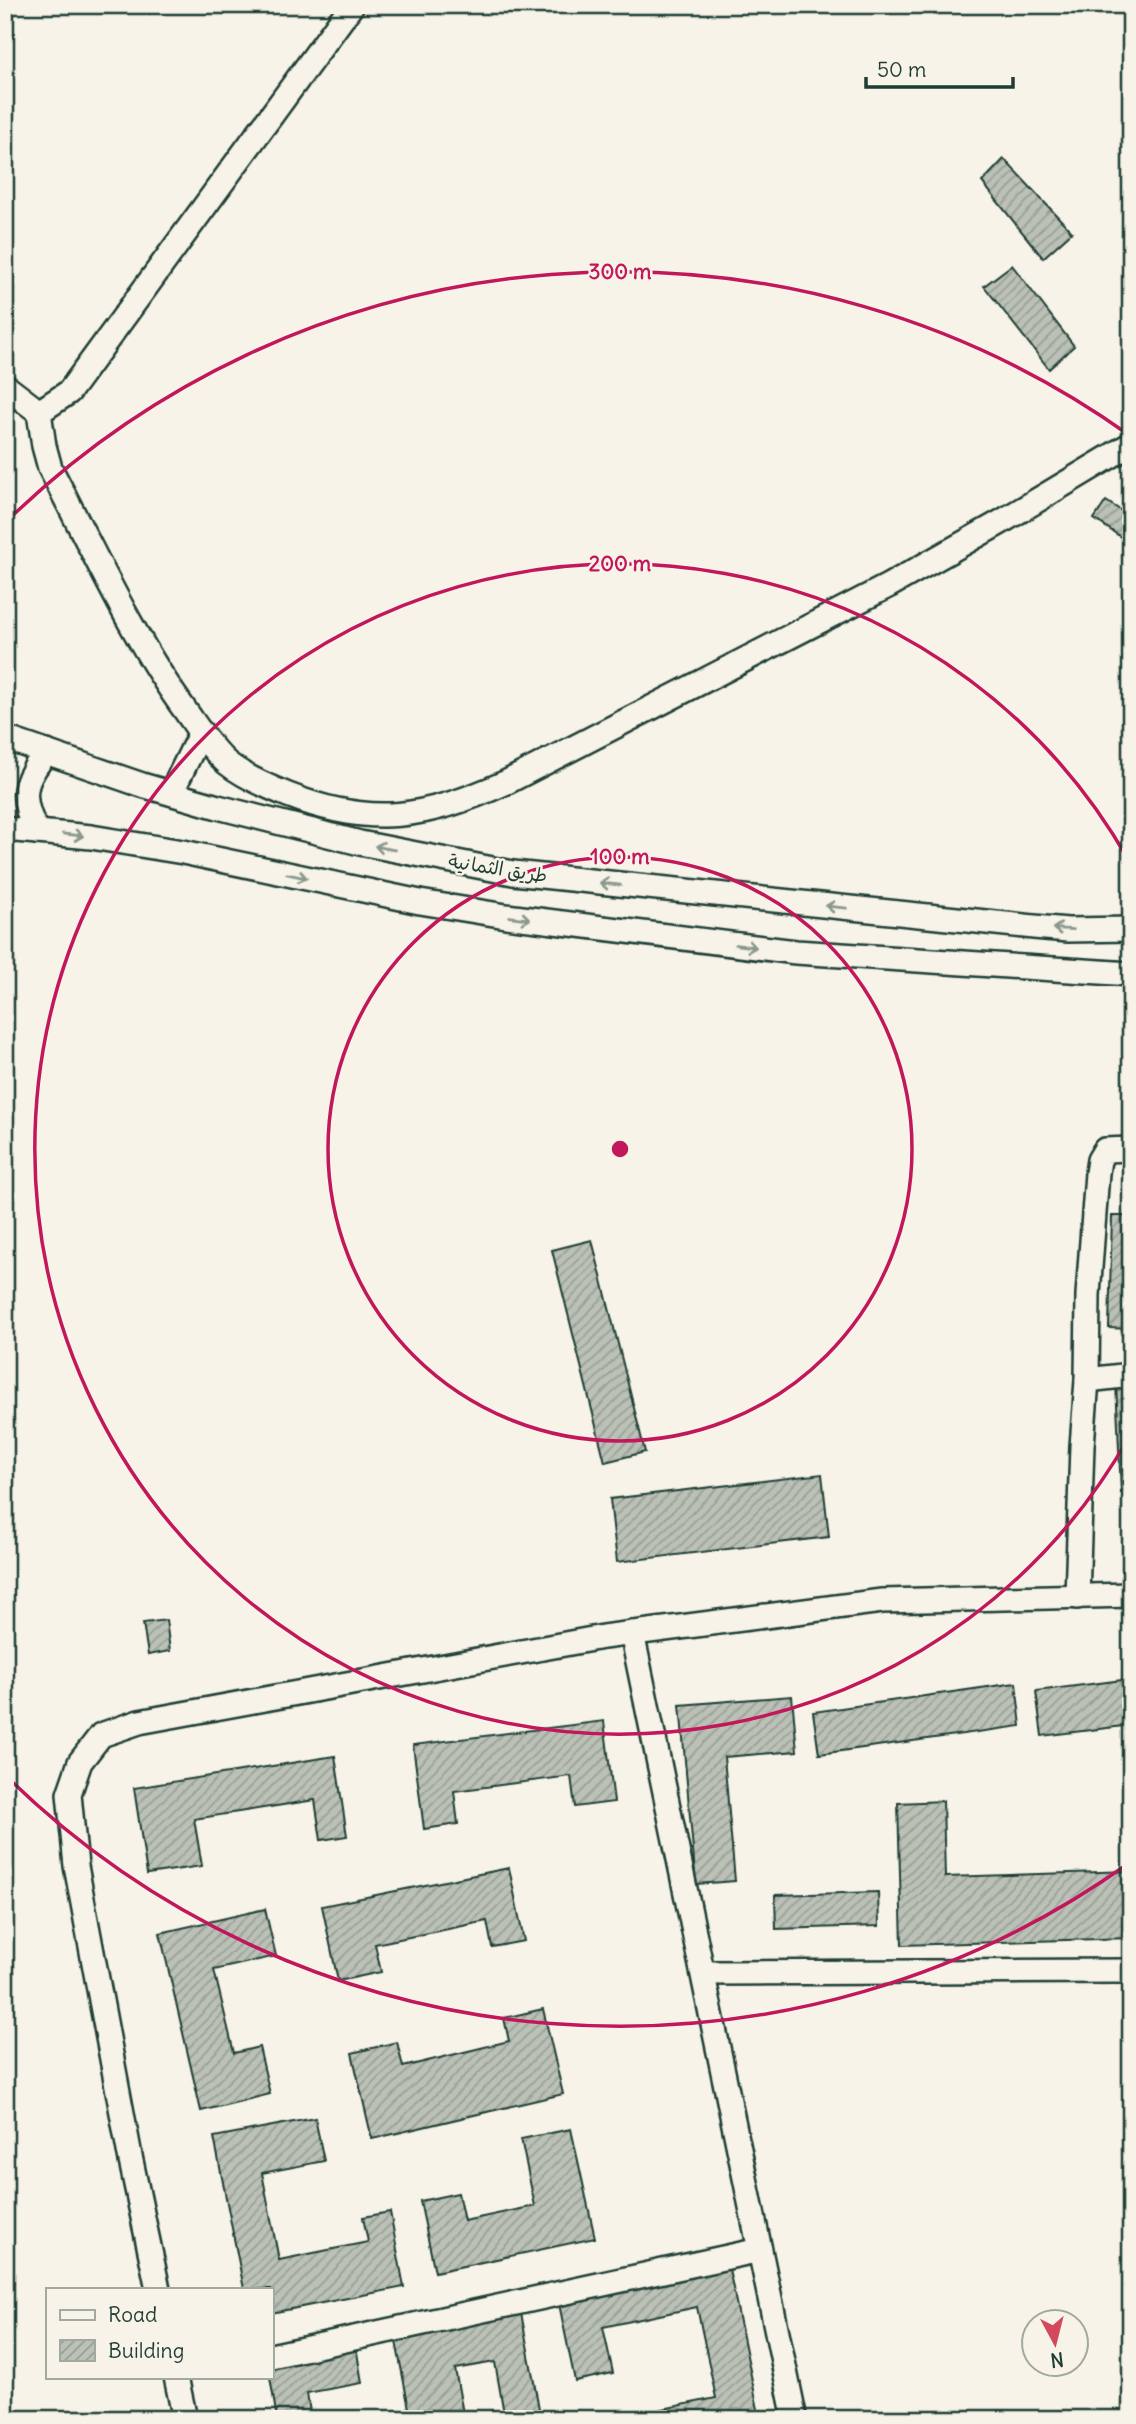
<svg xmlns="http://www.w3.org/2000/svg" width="1136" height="2424" viewBox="0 0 1136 2424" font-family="Delius,'Playpen Sans Arabic',sans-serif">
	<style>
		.building { fill: url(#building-hatch); stroke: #1f3d34; stroke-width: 2 }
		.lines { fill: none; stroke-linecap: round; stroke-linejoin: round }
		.minor-casing { stroke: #1f3d34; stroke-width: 28 }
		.minor { stroke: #f7f3e8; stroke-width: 23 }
		.oneway { stroke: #8b988e }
		.ring { fill: none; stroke: #c2185b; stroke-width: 3.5 }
		.labels { text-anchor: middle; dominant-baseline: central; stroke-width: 5; stroke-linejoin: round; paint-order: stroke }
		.street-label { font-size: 19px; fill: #1f3d34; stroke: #f7f3e8 }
		.centre { fill: #c2185b; stroke: #f7f3e8; stroke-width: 3.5 }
		.ring-label { font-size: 21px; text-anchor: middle; font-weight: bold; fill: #c2185b; stroke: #f7f3e8; stroke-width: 5; stroke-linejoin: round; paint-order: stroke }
	</style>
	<defs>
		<pattern id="building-hatch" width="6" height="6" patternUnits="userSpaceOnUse" patternTransform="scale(1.75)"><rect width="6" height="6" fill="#bbc1b6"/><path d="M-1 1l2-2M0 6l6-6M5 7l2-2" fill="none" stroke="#979e95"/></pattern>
	</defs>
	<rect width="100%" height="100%" fill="#f7f3e8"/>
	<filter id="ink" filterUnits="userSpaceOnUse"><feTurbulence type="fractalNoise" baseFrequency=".0143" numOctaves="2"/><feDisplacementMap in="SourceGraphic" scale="14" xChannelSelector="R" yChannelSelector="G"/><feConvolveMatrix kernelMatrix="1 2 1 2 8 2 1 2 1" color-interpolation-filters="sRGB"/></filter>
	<g filter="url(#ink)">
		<g class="building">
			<path d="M1004,159l68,73 -29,26 -61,-76z"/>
			<path d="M1012,265l62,81 -25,23 -65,-83z"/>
			<path d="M1106,501l25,16v11l-7,11 -30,-20z"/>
			<path d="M1127,1175h4v33h-3z"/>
			<path d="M1112,1216h19v113l-22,-1z"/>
			<path d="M592,1240l53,212 -40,10 -53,-212z"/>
			<path d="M1116,1383h15v110h-10z"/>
			<path d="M822,1474l7,63 -212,25 -7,-63z"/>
			<path d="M166,1620l4,31 -22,4 -5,-32z"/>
			<path d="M1131,1679v46l-89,11 -6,-45z"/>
			<path d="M1016,1683l5,43 -202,28 -6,-42z"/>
			<path d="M792,1696l5,55 -73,6 11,124 -39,3 -16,-179z"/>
			<path d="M604,1721l10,81 -39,5 -4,-31 -117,15 4,33 -34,5 -11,-84z"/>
			<path d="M335,1756l12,80 -26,4 -6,-40 -121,19 8,47 -55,8 -13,-86z"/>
			<path d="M943,1801l2,76 186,-6v67l-229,7 -4,-142z"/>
			<path d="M509,1868l15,73 -32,6 -5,-26 -112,23 6,28 -43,9 -16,-75z"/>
			<path d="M878,1892l1,34 -103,3 -1,-34z"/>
			<path d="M265,1909l11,47 -62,14 20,83 25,-6 11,47 -69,17 -41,-178z"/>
			<path d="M543,2009l20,85 -191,45 -20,-86 45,-11 6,25 106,-26 -5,-23z"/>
			<path d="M315,2118l9,43 -62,12 17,87 89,-18 -5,-25 27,-5 14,75 -133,26v-24h-27l-30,-152z"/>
			<path d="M571,2129l24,109 -160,34 -15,-71 38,-8 6,28 71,-15 -14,-67z"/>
			<path d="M728,2264l32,155h-116l-1,-6 73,-15 -19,-91 -94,20 10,46 -38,8 -17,-82z"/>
			<path d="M521,2313l19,101 -35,5 -10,-57 -40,7 9,50h-53l-16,-83z"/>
			<path d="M356,2346l6,37 -55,10 4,26h-34l-7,-42 1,-16z"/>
		</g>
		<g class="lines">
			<defs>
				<g id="minor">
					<path d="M5,386l34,26 5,34 6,22c43,82 83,171 137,245 12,17 24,36 40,50 16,13 41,24 61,32 84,33 139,23 219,-13l381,-196 113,-64 130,-78"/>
					<path d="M39,412l30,-20 283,-387"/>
					<path d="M5,738l137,47 76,22 142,36 153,30 521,54 34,3 63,-1"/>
					<path d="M171,793l30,-61"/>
					<path d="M5,829l86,8 92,15 237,50 86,14 290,36 335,22"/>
					<path d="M37,832c-18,-34 -15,-51 10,-80"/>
					<path d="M1087,1380l44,-5"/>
					<path d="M1077,1597l5,-151 5,-66 1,-85 9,-122 2,-13 6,-10 26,-1"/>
					<path d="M632,1633l163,786"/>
					<path d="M703,1973l428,-2"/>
					<path d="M158,2289l-28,-133 -54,-290 -7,-72 11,-32 21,-27 38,-13 464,-85 279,-36 249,-6"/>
					<path d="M271,2356l489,-106"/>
					<path d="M176,2377l9,42"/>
				</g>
			</defs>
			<use href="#minor" class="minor-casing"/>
			<use href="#minor" class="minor"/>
		</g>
		<defs><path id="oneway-shaft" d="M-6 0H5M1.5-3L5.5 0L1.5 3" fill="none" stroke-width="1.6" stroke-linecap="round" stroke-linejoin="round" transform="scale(1.75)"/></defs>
		<g class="oneway">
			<use href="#oneway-shaft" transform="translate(73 835) rotate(6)"/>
			<use href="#oneway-shaft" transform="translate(385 848) rotate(-169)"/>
			<use href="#oneway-shaft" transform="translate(297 876) rotate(12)"/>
			<use href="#oneway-shaft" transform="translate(610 884) rotate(-174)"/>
			<use href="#oneway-shaft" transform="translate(836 907) rotate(-174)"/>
			<use href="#oneway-shaft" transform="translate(520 918) rotate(7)"/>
			<use href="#oneway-shaft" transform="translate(1063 929) rotate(-177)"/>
			<use href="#oneway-shaft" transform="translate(746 946) rotate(7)"/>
		</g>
	</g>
	<g class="ring">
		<circle cx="620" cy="1149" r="292"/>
		<path d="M1129 1437A585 585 0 1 1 1129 861"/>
		<path d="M1129 1863A877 877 0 0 1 5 1775M5 523A877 877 0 0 1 1129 435"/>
	</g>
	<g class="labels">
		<g class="street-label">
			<text transform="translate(498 868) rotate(9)">طريق الثمانية</text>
		</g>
	</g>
	<circle cx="620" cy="1149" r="10" class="centre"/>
	<g class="ring-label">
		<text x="620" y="279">300 m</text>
		<text x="620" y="571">200 m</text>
		<text x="620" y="864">100 m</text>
	</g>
	<rect width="1136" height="2424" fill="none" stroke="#f7f3e8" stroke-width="28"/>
	<rect x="14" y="14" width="1108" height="2396" fill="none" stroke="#1f3d34" stroke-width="2.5" filter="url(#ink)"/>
	<rect x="46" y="2288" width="228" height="91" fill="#f7f3e8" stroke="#a1aaa0" stroke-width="2"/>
	<rect x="60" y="2310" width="35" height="10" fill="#f7f3e8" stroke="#a1aaa0" stroke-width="2"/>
	<text x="108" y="2322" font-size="21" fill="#1f3d34">Road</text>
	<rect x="60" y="2340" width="35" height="21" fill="url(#building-hatch)" stroke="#a1aaa0" stroke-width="2"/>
	<text x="108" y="2358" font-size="21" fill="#1f3d34">Building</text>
	<g transform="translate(1055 2343) rotate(173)"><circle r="33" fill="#f7f3e8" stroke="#a1aaa0" stroke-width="2"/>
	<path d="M0-5L12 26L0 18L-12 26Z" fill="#d1495b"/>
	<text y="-10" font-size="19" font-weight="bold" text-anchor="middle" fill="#1f3d34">N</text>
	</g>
	<path d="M866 77v10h147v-10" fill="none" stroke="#1f3d34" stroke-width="3.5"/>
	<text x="877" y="77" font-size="21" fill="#1f3d34" stroke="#f7f3e8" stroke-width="5" paint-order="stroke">50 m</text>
</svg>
